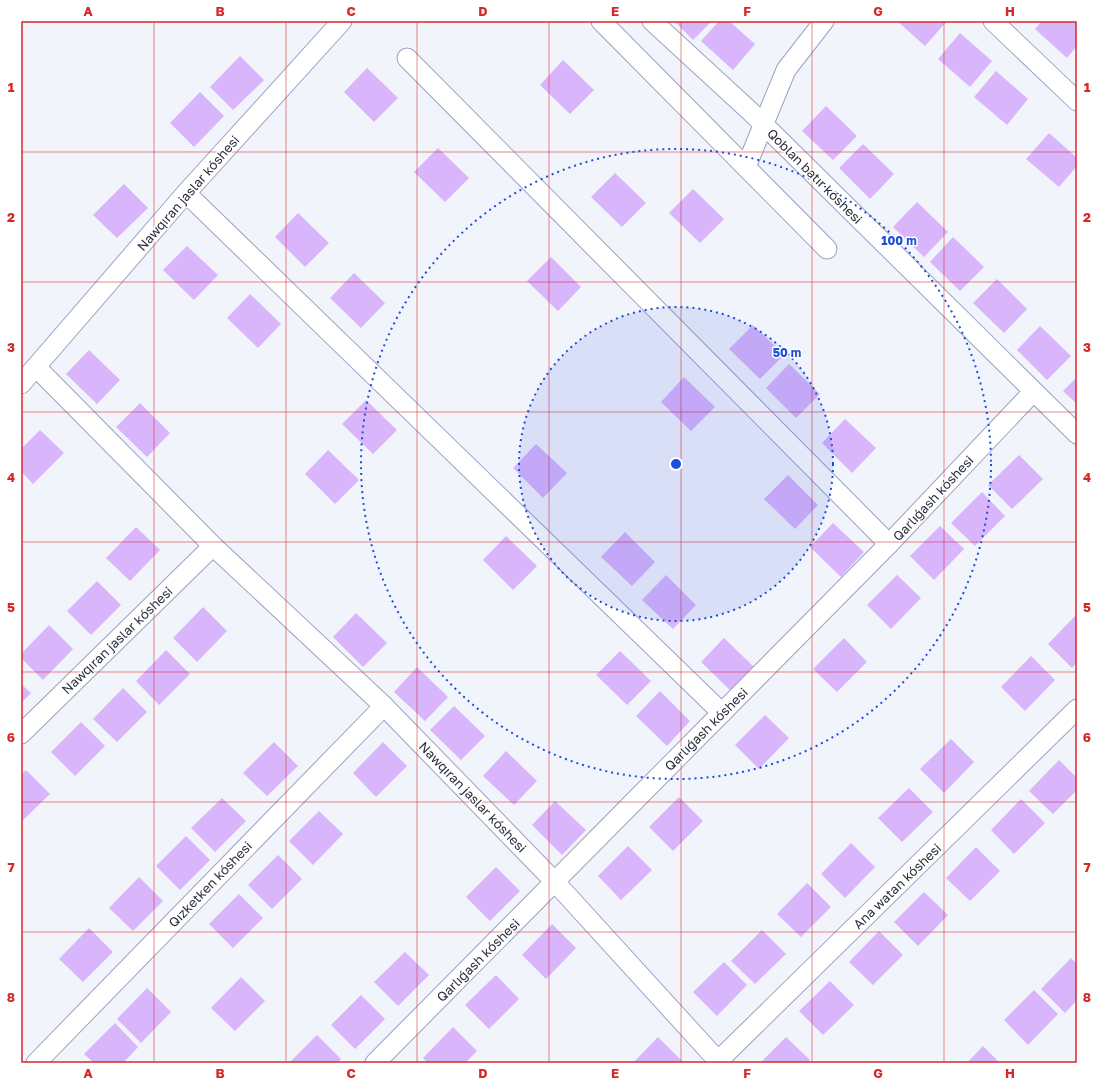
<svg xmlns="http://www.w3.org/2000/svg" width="1098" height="1084" viewBox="0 0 1098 1084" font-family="'Golos Text',sans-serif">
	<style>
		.building { fill: #d9b5fc }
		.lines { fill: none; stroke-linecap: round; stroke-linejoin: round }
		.street-casing { stroke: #9ca2c3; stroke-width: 21 }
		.street { stroke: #fff; stroke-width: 19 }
		.grid { fill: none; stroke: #d62828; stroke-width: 1; stroke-opacity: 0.55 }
		.ring { fill: none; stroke: #1d4ed8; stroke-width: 2; stroke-dasharray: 2 4 }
		.labels { text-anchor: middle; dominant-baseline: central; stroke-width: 3; stroke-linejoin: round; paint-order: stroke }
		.street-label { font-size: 13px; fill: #2b2e3b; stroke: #fff }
		.centre { fill: #1d4ed8; stroke: #fff; stroke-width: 2 }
		.ring-label { font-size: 12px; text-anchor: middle; font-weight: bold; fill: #1d4ed8; stroke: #fff; stroke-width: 3; stroke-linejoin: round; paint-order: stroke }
		.neatline { fill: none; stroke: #d62828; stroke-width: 1.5 }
		.grid-label { font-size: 13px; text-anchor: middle; font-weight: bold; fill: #d62828 }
	</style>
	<rect width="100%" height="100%" fill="#f2f4fb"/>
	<g class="building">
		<path d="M674,21h38l-19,19z"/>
		<path d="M719,21h10l26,23 -22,26 -32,-29z"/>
		<path d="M897,21h50l-22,25z"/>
		<path d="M1042,21h35v25l-10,12 -32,-29z"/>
		<path d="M960,33l32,28 -22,26 -32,-28z"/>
		<path d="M240,56l24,24 -31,30 -23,-23z"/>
		<path d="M563,60l31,30 -24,24 -30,-29z"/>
		<path d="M367,68l31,30 -24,24 -30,-30z"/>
		<path d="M996,71l32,28 -21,26 -33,-28z"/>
		<path d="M200,92l24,24 -30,31 -24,-24z"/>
		<path d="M826,106l31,30 -24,24 -31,-29z"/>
		<path d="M1049,133l28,25v8l-18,21 -33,-28z"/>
		<path d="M863,144l31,30 -24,25 -31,-31z"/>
		<path d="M438,148l31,30 -24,24 -31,-30z"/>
		<path d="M615,173l31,30 -24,24 -31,-30z"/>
		<path d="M124,184l24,24 -31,30 -24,-23z"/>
		<path d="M693,189l31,30 -24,24 -31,-30z"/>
		<path d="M917,202l31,30 -24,25 -31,-30z"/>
		<path d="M298,213l31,30 -24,24 -30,-30z"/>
		<path d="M953,237l31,30 -24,24 -30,-29z"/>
		<path d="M187,246l31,29 -24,25 -31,-30z"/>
		<path d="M551,257l30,30 -23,24 -31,-30z"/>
		<path d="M354,273l31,30 -24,25 -31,-30z"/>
		<path d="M997,279l30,30 -23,24 -31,-30z"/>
		<path d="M250,294l31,30 -23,24 -31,-30z"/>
		<path d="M753,325l31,30 -24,24 -31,-30z"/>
		<path d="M1040,326l31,30 -24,24 -30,-30z"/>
		<path d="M89,350l31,30 -23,24 -31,-30z"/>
		<path d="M789,364l31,30 -24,24 -30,-30z"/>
		<path d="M684,377l31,30 -24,24 -30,-29z"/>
		<path d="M1077,377v27l-14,-13z"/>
		<path d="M366,400l31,30 -24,24 -31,-30z"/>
		<path d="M140,403l30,30 -23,24 -31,-30z"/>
		<path d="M845,419l31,29 -24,25 -30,-30z"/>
		<path d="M40,430l24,23 -31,31 -12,-13v-22z"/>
		<path d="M536,444l31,29 -24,25 -30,-30z"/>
		<path d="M328,450l31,30 -24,24 -30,-30z"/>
		<path d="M1019,455l24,24 -31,30 -24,-24z"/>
		<path d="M788,475l30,30 -23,24 -31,-30z"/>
		<path d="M982,492l23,24 -30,30 -24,-23z"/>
		<path d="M833,523l31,29 -23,25 -31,-30z"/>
		<path d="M940,526l24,23 -30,31 -24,-24z"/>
		<path d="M136,527l24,23 -30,31 -24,-23z"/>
		<path d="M625,532l30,30 -23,24 -31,-29z"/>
		<path d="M506,536l31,30 -24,24 -30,-30z"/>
		<path d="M666,575l30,30 -23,24 -31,-29z"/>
		<path d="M897,575l24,23 -30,31 -24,-24z"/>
		<path d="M97,581l24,24 -30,30 -24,-24z"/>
		<path d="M203,607l24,24 -30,31 -24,-24z"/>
		<path d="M356,613l31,30 -24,24 -30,-30z"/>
		<path d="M1077,614v48l-5,6 -24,-24z"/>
		<path d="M49,625l24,24 -30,31 -22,-22v-4z"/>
		<path d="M724,638l31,30 -23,24 -31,-30z"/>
		<path d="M844,638l23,24 -30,30 -24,-23z"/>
		<path d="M166,650l24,24 -31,31 -23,-24z"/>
		<path d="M620,651l31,30 -24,24 -31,-30z"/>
		<path d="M1031,656l24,24 -30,31 -24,-24z"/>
		<path d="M417,667l31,30 -23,24 -31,-29z"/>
		<path d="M21,684l10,9 -10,10z"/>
		<path d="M123,688l24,24 -30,30 -24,-23z"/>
		<path d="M660,691l30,30 -23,25 -31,-30z"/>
		<path d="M454,706l31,30 -24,24 -31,-30z"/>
		<path d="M765,715l24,23 -30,31 -24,-24z"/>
		<path d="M81,722l24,24 -30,30 -24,-24z"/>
		<path d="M951,739l23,23 -30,31 -24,-24z"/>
		<path d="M274,742l24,24 -31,30 -24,-23z"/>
		<path d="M383,742l24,24 -31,31 -23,-24z"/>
		<path d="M506,751l31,30 -23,24 -31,-29z"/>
		<path d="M1059,760l18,18v12l-24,24 -24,-23z"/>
		<path d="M26,770l24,24 -29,28v-47z"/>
		<path d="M909,788l24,24 -31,30 -24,-24z"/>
		<path d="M679,797l24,24 -30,30 -24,-24z"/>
		<path d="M222,798l24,23 -31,31 -24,-24z"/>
		<path d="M1021,799l24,24 -31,31 -23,-24z"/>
		<path d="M555,801l31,29 -24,25 -30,-30z"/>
		<path d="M319,811l24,23 -30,31 -24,-24z"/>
		<path d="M186,836l24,24 -30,30 -24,-24z"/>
		<path d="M851,843l24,24 -30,31 -24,-24z"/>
		<path d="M628,846l24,24 -31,30 -23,-24z"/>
		<path d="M976,847l24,24 -30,30 -24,-23z"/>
		<path d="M278,855l24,24 -30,30 -24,-24z"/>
		<path d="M496,867l24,24 -30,30 -24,-24z"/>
		<path d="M139,877l24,24 -30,30 -24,-23z"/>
		<path d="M807,883l24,24 -30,30 -24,-23z"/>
		<path d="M924,892l24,23 -30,31 -24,-24z"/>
		<path d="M239,894l24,24 -30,30 -24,-24z"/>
		<path d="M552,924l24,24 -30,31 -24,-24z"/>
		<path d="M89,928l24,24 -30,30 -24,-23z"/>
		<path d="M762,930l24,24 -31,30 -24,-23z"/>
		<path d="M879,931l24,24 -30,30 -24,-23z"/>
		<path d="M405,952l24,23 -31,31 -24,-24z"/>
		<path d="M1071,958l6,6v36l-12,13 -24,-24z"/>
		<path d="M724,962l23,23 -30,31 -24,-24z"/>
		<path d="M496,975l23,24 -30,30 -24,-24z"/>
		<path d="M241,977l24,24 -30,30 -24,-23z"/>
		<path d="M830,981l24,24 -31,30 -24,-24z"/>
		<path d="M147,988l24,24 -30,31 -24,-24z"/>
		<path d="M1034,990l24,24 -30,31 -24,-25z"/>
		<path d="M361,995l24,24 -30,30 -24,-24z"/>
		<path d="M115,1023l23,24 -15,16h-29l-10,-9z"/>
		<path d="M453,1027l24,24 -12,12h-37l-5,-5z"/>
		<path d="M317,1035l24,24 -4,4h-48z"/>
		<path d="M658,1037l24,24 -1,2h-48z"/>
		<path d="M786,1037l24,23 -3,3h-47z"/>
		<path d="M983,1046l17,17h-33z"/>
	</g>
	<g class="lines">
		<defs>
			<g id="street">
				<path d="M601,21l226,228"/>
				<path d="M652,21l100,92 325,321"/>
				<path d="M993,21l84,80"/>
				<path d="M407,58l482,486"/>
				<path d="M746,167l40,-97 38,-49"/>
				<path d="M186,193l536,520"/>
				<path d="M37,368l176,178 171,160 171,176 165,181"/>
				<path d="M21,384l165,-191 156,-172"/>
				<path d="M21,734l192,-188"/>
				<path d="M36,1063l348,-357"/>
				<path d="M375,1063l514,-519 144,-152"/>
				<path d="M716,1063l361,-354"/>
			</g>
		</defs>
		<use href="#street" class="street-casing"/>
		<use href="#street" class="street"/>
	</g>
	<path class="grid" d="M154,21v1042M286,21v1042M417,21v1042M549,21v1042M681,21v1042M812,21v1042M944,21v1042M21,152h1056M21,282h1056M21,412h1056M21,542h1056M21,672h1056M21,802h1056M21,932h1056"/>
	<circle cx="676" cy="464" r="157" fill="#1d4ed8" fill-opacity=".12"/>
	<g class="ring">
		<circle cx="676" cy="464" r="157"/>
		<circle cx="676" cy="464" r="315"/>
	</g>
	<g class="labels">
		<g class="street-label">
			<text transform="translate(815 176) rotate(45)">Qoblan batır kóshesi</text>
			<text transform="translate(188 193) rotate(-49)">Nawqıran jaslar kóshesi</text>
			<text transform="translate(933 498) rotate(-47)">Qarlıǵash kóshesi</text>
			<text transform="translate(117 640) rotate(-44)">Nawqıran jaslar kóshesi</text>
			<text transform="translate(706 729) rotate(-45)">Qarlıǵash kóshesi</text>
			<text transform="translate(473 797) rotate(46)">Nawqıran jaslar kóshesi</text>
			<text transform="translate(210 884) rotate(-46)">Qızketken kóshesi</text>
			<text transform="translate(897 886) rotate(-44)">Ana watan kóshesi</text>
			<text transform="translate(478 960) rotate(-45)">Qarlıǵash kóshesi</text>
		</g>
	</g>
	<circle cx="676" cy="464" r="6" class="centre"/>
	<g class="ring-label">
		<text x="899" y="245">100 m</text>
		<text x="787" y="357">50 m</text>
	</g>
	<rect width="1098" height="1084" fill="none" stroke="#ffffff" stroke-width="44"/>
	<rect x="22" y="22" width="1054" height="1040" class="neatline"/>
	<g class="grid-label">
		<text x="88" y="16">A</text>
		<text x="220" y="16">B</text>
		<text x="351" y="16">C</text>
		<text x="483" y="16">D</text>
		<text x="615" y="16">E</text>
		<text x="747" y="16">F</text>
		<text x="878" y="16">G</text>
		<text x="1010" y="16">H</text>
		<text x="11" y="92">1</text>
		<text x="1087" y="92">1</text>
		<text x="11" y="222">2</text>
		<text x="1087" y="222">2</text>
		<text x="11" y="352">3</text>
		<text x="1087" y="352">3</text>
		<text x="11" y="482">4</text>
		<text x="1087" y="482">4</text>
		<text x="11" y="612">5</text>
		<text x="1087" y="612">5</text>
		<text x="11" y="742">6</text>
		<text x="1087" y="742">6</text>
		<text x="11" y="872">7</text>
		<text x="1087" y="872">7</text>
		<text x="11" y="1002">8</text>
		<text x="1087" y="1002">8</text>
		<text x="88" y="1078">A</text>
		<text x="220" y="1078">B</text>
		<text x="351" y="1078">C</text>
		<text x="483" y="1078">D</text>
		<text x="615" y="1078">E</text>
		<text x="747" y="1078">F</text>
		<text x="878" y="1078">G</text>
		<text x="1010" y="1078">H</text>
	</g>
</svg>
